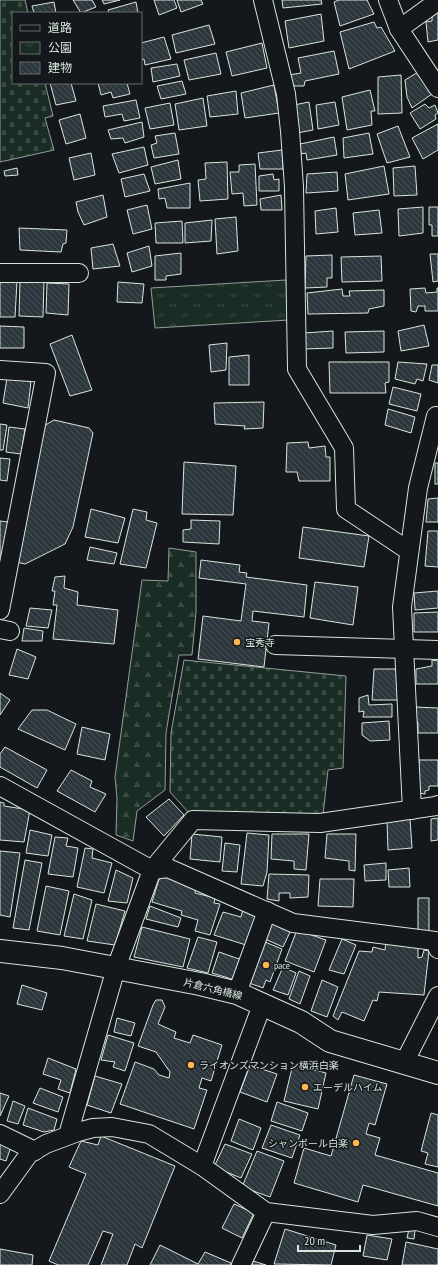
<svg xmlns="http://www.w3.org/2000/svg" width="438" height="1265" viewBox="0 0 438 1265" font-family="'PT Sans Narrow','Noto Sans JP',sans-serif">
	<style>
		.forest { fill: url(#forest-firs); stroke: #939e99 }
		.cemetery { fill: url(#cemetery-stones); stroke: #939e99 }
		.park { fill: url(#park-tufts); stroke: #939e99 }
		.building { fill: url(#building-back-hatch); stroke: #d8e6dc }
		.lines { fill: none; stroke-linecap: round; stroke-linejoin: round }
		.street-casing { stroke: #d8e6dc; stroke-width: 20 }
		.secondary-casing { stroke: #d8e6dc; stroke-width: 24 }
		.street { stroke: #14181c; stroke-width: 18 }
		.secondary { stroke: #14181c; stroke-width: 22 }
		.poi-dot { fill: #ffb74d; stroke: #14181c; stroke-width: 1.5 }
		.labels { text-anchor: middle; dominant-baseline: central; stroke-width: 3; stroke-linejoin: round; paint-order: stroke }
		.poi-label { font-size: 10px; fill: #d8e6dc; stroke: #14181c; text-anchor: start }
		.street-label { font-size: 10px; fill: #d8e6dc; stroke: #14181c }
	</style>
	<defs>
		<pattern id="forest-firs" width="22" height="20" patternUnits="userSpaceOnUse"><rect width="22" height="20" fill="#1a2d24"/><path d="M5 1l3.5 6h-7zM16 11l3.5 6h-7z" fill="#3b4b43"/></pattern>
		<pattern id="cemetery-stones" width="16" height="16" patternUnits="userSpaceOnUse"><rect width="16" height="16" fill="#1a2d24"/><path d="M2 7V4a2 2 0 0 1 4 0v3zM10 15v-3a2 2 0 0 1 4 0v3z" fill="#3b4b43"/></pattern>
		<pattern id="park-tufts" width="24" height="20" patternUnits="userSpaceOnUse"><rect width="24" height="20" fill="#1a2d24"/><path d="M3 7l-1-3M5 7V3M7 7l1-3M15 17l-1-3M17 17v-4M19 17l1-3" fill="none" stroke="#3b4b43"/></pattern>
		<pattern id="building-back-hatch" width="6" height="6" patternUnits="userSpaceOnUse"><rect width="6" height="6" fill="#2c363c"/><path d="M-1 5l2 2M0 0l6 6M5-1l2 2" fill="none" stroke="#4a5358"/></pattern>
	</defs>
	<rect width="100%" height="100%" fill="#14181c"/>
	<path class="forest" d="M169,548l27,4v60l-4,43h-13l-13,78 -1,57 -28,21 -4,30 -17,-6 1,-37 -2,-21 27,-197 26,1z"/>
	<g class="cemetery">
		<path d="M0,0h25l3,13h-15v70h32l8,33 -8,2 9,32 -54,12z"/>
		<path d="M184,660l162,16 -3,92 -15,2 -5,45 -134,-2 -19,-21 1,-59z"/>
	</g>
	<path class="park" d="M286,280l3,40 -134,8 -4,-40z"/>
	<g class="building">
		<path d="M73,0h19l4,7 -15,6z"/>
		<path d="M102,0h18l-16,4z"/>
		<path d="M154,0h20l3,8 -18,7z"/>
		<path d="M177,0h24l2,4 -22,8z"/>
		<path d="M282,0h39l1,4 -39,4z"/>
		<path d="M339,0h28l7,14 -34,12 -6,-24z"/>
		<path d="M54,2l2,11h-22l-2,-7z"/>
		<path d="M136,2l2,11h-29l-1,-3z"/>
		<path d="M432,13h6v27l-10,2 -2,-20 6,-1z"/>
		<path d="M321,14l3,27 -35,7 -4,-27z"/>
		<path d="M374,22l3,6 4,-1 14,24 -46,18 -9,-37z"/>
		<path d="M209,25l6,19 -39,9 -4,-18z"/>
		<path d="M164,37l7,22 -26,6 -1,-6 -3,1v-17z"/>
		<path d="M262,43l5,25 -35,8 -6,-24z"/>
		<path d="M334,51l5,23 -34,7 -1,5h-14l-1,-11 12,-2 -3,-15z"/>
		<path d="M216,53l5,21 -32,6 -5,-20z"/>
		<path d="M177,64l3,12 -27,6 -2,-14z"/>
		<path d="M420,71l12,23 -20,14 -5,-11 -2,-17z"/>
		<path d="M401,75l1,38 -24,1v-37z"/>
		<path d="M182,81l4,13 -25,5 -4,-13z"/>
		<path d="M50,83h21l5,18 -20,4z"/>
		<path d="M98,83h29l3,11 -17,4 -2,-6 -10,3z"/>
		<path d="M274,85l5,28 -34,5 -4,-25z"/>
		<path d="M370,90l5,21h-4l1,14 -25,5 -5,-33z"/>
		<path d="M236,91l2,23 -28,3 -3,-21z"/>
		<path d="M203,98l4,28 -28,4 -4,-26z"/>
		<path d="M136,100l4,18 -16,3 -2,-7 -17,3 -2,-11z"/>
		<path d="M309,102l4,28 -16,3 -3,-28z"/>
		<path d="M335,102l4,23 -21,4 -2,-24z"/>
		<path d="M170,103l4,22 -24,4 -5,-21z"/>
		<path d="M425,104l4,4 6,-3 3,8 -3,2 1,4 -16,10 -10,-16z"/>
		<path d="M80,114l6,24 -20,6 -7,-24z"/>
		<path d="M142,122l2,15 -19,6 -2,-5 -12,1 -3,-9z"/>
		<path d="M438,124v26l-15,9 -11,-21z"/>
		<path d="M398,126l12,31 -23,6 -10,-29z"/>
		<path d="M175,133l4,21 -25,4 -3,-13 6,-2 -2,-7z"/>
		<path d="M369,133l4,21 -29,4 -1,-20z"/>
		<path d="M334,137l3,18 -30,5 -1,-7 -5,1 -1,-10z"/>
		<path d="M144,147l4,18 -29,8 -7,-19z"/>
		<path d="M282,150l1,19h-23l-2,-16z"/>
		<path d="M91,153l4,22 -21,5 -5,-22z"/>
		<path d="M178,160l3,19 -26,5 -4,-17z"/>
		<path d="M227,162l1,37 -28,2 -2,-21 8,-1 -1,-16z"/>
		<path d="M255,164l2,41 -13,1 -1,-13 -11,1 -2,-22h9v-7z"/>
		<path d="M384,166l5,28 -41,6 -3,-26z"/>
		<path d="M415,166l2,29 -23,1 -1,-28z"/>
		<path d="M17,168l1,7 -13,1 -1,-5z"/>
		<path d="M337,172l1,19 -32,2 1,-19z"/>
		<path d="M144,174l6,17 -25,6 -4,-18z"/>
		<path d="M273,174l1,6 5,-1v12h-20v-15z"/>
		<path d="M190,183v25h-23l-2,-10 -6,1 -1,-10z"/>
		<path d="M103,195l4,22 -23,8 -6,-13 -2,-10z"/>
		<path d="M281,195l1,15h-21l-1,-11z"/>
		<path d="M147,205l5,24 -19,5 -6,-24z"/>
		<path d="M423,207v26l-24,3 -1,-27z"/>
		<path d="M429,207h9v29h-6v-11h-3z"/>
		<path d="M336,208l2,24 -22,2 -1,-23z"/>
		<path d="M379,210l3,23 -27,2 -2,-22z"/>
		<path d="M236,217l2,34 -21,3 -2,-35z"/>
		<path d="M212,220l-1,21 -26,2v-20z"/>
		<path d="M182,221l1,22h-27l-1,-20z"/>
		<path d="M19,228l48,2 -1,13 -3,1 -2,8 -41,-2z"/>
		<path d="M113,244l7,22 -27,3 -2,-21z"/>
		<path d="M149,246l3,20 -20,6 -5,-19z"/>
		<path d="M181,253v21l-15,2v4h-11v-24z"/>
		<path d="M430,254h8v27l-5,1z"/>
		<path d="M332,255v23h-5v9l-22,1 1,-32z"/>
		<path d="M381,256l1,25 -40,1 -1,-25z"/>
		<path d="M44,280l-1,37 -24,-1 1,-35z"/>
		<path d="M0,281h17l-2,36h-15z"/>
		<path d="M118,282l26,2 -2,19 -25,-1z"/>
		<path d="M47,283l22,1 -1,31 -22,-2z"/>
		<path d="M425,288l1,5 11,-1v-4h1v23h-13v-5h-7l-2,6 -5,-1 -1,-22z"/>
		<path d="M342,289l1,7h7l-1,-5 35,-1v16l-15,3 -1,4 -60,1 -1,-21z"/>
		<path d="M424,325l5,21 -28,5 -3,-20z"/>
		<path d="M0,326l24,1v21h-24z"/>
		<path d="M333,331v17l-29,1v-16z"/>
		<path d="M384,331v21l-38,1 -1,-21z"/>
		<path d="M72,335l20,55 -22,6 -20,-52z"/>
		<path d="M227,343l-1,27 -15,2 -2,-27z"/>
		<path d="M249,355v30h-20v-28z"/>
		<path d="M329,362h60v20l-4,1 1,10h-56z"/>
		<path d="M398,362l29,2 -4,17 -6,-2 -2,5 -20,-5z"/>
		<path d="M432,365h6v18l-9,-3z"/>
		<path d="M7,378l24,3 -3,27 -25,-5z"/>
		<path d="M393,387l28,7 -4,17 -28,-7z"/>
		<path d="M264,402l-1,26 -19,1 1,-3 -30,-2 -1,-21z"/>
		<path d="M388,409l27,8 -4,16 -26,-8z"/>
		<path d="M54,420l35,8 4,5 -20,94 -8,17 -40,20 -9,-2 26,-135z"/>
		<path d="M0,424l7,1 -4,25h-3z"/>
		<path d="M9,427l16,2 -4,25 -15,-2z"/>
		<path d="M308,442l1,6 16,-2 1,11h4v24h-31l-2,-9h-11l1,-29z"/>
		<path d="M0,458l10,1 -3,22 -7,-1z"/>
		<path d="M184,462l52,4 -3,49 -51,-1z"/>
		<rect x="435" y="463" width="3" height="21"/>
		<path d="M438,498v24h-12l2,-23z"/>
		<path d="M91,509l34,9 -7,25 -33,-6z"/>
		<path d="M133,509l14,3 -1,8 11,3 -11,45 -26,-4z"/>
		<path d="M191,520l29,1 -1,23 -36,-2v-12l8,-1z"/>
		<path d="M0,521l8,1 -2,18 -4,15h-2z"/>
		<path d="M303,527l66,9 -5,31 -65,-9z"/>
		<path d="M428,531h10v36l-13,-1z"/>
		<path d="M90,547l27,6 -3,11 -27,-4z"/>
		<path d="M201,560l39,5 -1,7 8,1 -1,4 61,8 -3,32 -51,-6 -1,10 17,2 -5,44 -66,-8 5,-43 38,5 5,-37 -47,-6z"/>
		<path d="M65,576l-1,12 14,4 -1,13 41,5 -4,34 -61,-5 4,-34h-4l2,-14h-3l3,-14z"/>
		<path d="M315,582l43,5 -5,38 -43,-7z"/>
		<path d="M438,591v17l-23,2 -1,-17z"/>
		<path d="M30,608l22,2 -4,18 -22,-2z"/>
		<path d="M438,612v20h-24v-19z"/>
		<path d="M24,628l19,3 -1,10h-20z"/>
		<path d="M17,649l19,8 -8,22 -19,-4z"/>
		<path d="M432,660l6,1v23h-22v-15l16,-3z"/>
		<path d="M374,669h26l1,31h-29z"/>
		<path d="M0,693l10,7 -10,15z"/>
		<path d="M368,695l1,10 23,-1v13h-29l1,-6 -5,1v-14z"/>
		<path d="M415,707l23,1v25h-20v-11l-4,-1z"/>
		<path d="M32,710h15l29,14 -11,26 -47,-21z"/>
		<path d="M389,721l1,19 -20,1 -8,-6v-12z"/>
		<path d="M82,727l28,7 -5,26 -28,-6z"/>
		<path d="M5,747l42,23 -10,18 -37,-21v-13z"/>
		<path d="M419,760h19v26h-9v4l-4,1v3l-7,-1z"/>
		<path d="M71,770l21,11 -2,6 16,7 -11,18 -38,-21z"/>
		<path d="M169,799l15,16 -20,21 -18,-19z"/>
		<path d="M0,802l4,1v3l26,4 -6,32 -24,-2z"/>
		<path d="M438,818v22l-7,1v-22z"/>
		<path d="M410,819l2,29 -24,2 -1,-29z"/>
		<path d="M30,830l22,5 -4,21 -22,-3z"/>
		<path d="M247,833l22,2 -2,37 -4,14 -22,-2z"/>
		<path d="M192,834l30,3 -2,25 -30,-3z"/>
		<path d="M272,834h37l-3,36 -12,-1v-8l-23,-2z"/>
		<path d="M327,834h29l-1,37 -6,-1v-9l-24,-3z"/>
		<path d="M55,837l13,1 -2,8 12,2 -5,29 -25,-3z"/>
		<path d="M225,843l15,2 -3,27 -15,-1z"/>
		<path d="M85,848l8,1 -1,9 20,5 -8,30 -27,-6z"/>
		<path d="M0,851l20,2 -10,64 -10,-2z"/>
		<path d="M25,860l17,3 -13,67 -16,-2z"/>
		<path d="M386,863v17l-21,1 -1,-16z"/>
		<path d="M409,868l1,19h-21l-1,-17z"/>
		<path d="M116,870l17,8 -6,25 -19,-2z"/>
		<path d="M269,874l40,1 -1,22 -18,1v-5h-11v8l-12,-2z"/>
		<path d="M160,876l36,11 -1,6 20,5 -1,5 6,1 -10,31 -15,-4 3,-11 -17,-5 1,-4 -30,-9z"/>
		<path d="M320,879h34l-1,28 -35,-1z"/>
		<path d="M46,886l23,5 -9,44 -23,-4z"/>
		<path d="M74,894l18,6 -9,39 -19,-3z"/>
		<path d="M418,898h11v34l-11,-1z"/>
		<path d="M96,904l29,7 -10,34 -28,-4z"/>
		<path d="M150,906l31,12 -3,9 -32,-8z"/>
		<path d="M243,909l13,6 -10,30 -32,-10 9,-23 18,5z"/>
		<path d="M272,922l19,8 -8,17 -18,-8z"/>
		<path d="M142,927l48,12 -7,28 -49,-10z"/>
		<path d="M297,930l29,10 -12,32 -29,-11z"/>
		<path d="M198,937l19,5 -9,31 -21,-5z"/>
		<path d="M342,939l14,6 -12,29 -15,-4z"/>
		<path d="M386,941l32,4v13l4,-1 2,-7 5,1 -5,44 -45,-3 -2,9 -4,-1 -9,21 -22,-9 -4,8 -5,-4 26,-65 13,1 1,-5 12,3z"/>
		<path d="M265,942l17,7 -12,33 -4,-2 -3,8 -14,-5z"/>
		<path d="M219,952l23,8 -7,20 -23,-7z"/>
		<path d="M283,967l13,6 -8,22 -15,-5z"/>
		<path d="M299,971l11,5 -10,28 -11,-5z"/>
		<path d="M322,980l16,7 -11,30 -16,-6z"/>
		<path d="M22,985l25,8 -5,17 -25,-6z"/>
		<path d="M156,1000h6l3,7 -7,17 18,8 -2,6 16,5 3,-8 29,10 -11,36 -9,-3 -3,10 8,2 -13,39 -74,-25 15,-42 19,7 5,6 10,3 1,-6 -14,-20 -18,-6 15,-41z"/>
		<path d="M117,1018l18,5 -4,13 -17,-4z"/>
		<path d="M108,1035l26,8 -9,28 -12,-4 2,-5 -14,-2z"/>
		<path d="M48,1058l28,11 -6,24 -12,-4 3,-9 -18,-6z"/>
		<path d="M293,1064l33,9 -8,36 -34,-8z"/>
		<path d="M250,1065l27,9 -10,28 -27,-10z"/>
		<path d="M354,1075l33,9 -12,41 -6,-2 -3,11 14,4 -5,17 63,18v33l-75,-21 -5,17 -64,-19 10,-35 27,8z"/>
		<path d="M95,1076l27,8 -11,29 -24,-8z"/>
		<path d="M40,1088l23,9 -5,15 -25,-9z"/>
		<path d="M0,1093l9,3 -9,20z"/>
		<path d="M13,1101l12,5 -7,18 -11,-3z"/>
		<path d="M277,1102l31,11 -6,18 -31,-10z"/>
		<path d="M28,1108l29,11 -3,11 -10,2 -21,-7z"/>
		<path d="M431,1113l7,2v52l-13,-3 3,-11 -7,-2z"/>
		<path d="M239,1119l22,9 -8,22 -22,-9z"/>
		<path d="M271,1125l29,10 -8,23 -30,-10z"/>
		<path d="M101,1136l74,30 -33,82 -7,-4 -8,21h-26l12,-31 -10,-3 -15,34h-30l-9,-4 37,-87 -17,-7 12,-26 17,4z"/>
		<path d="M0,1142l11,5 -5,14 -6,-2z"/>
		<path d="M225,1144l27,10 -11,24 -27,-11z"/>
		<path d="M257,1151l27,10 -14,36 -28,-10z"/>
		<path d="M234,1204l20,9 -12,25 -20,-10z"/>
		<path d="M285,1229l51,16 -5,20 -57,-1z"/>
		<path d="M409,1229l6,1 -1,9 -7,-1z"/>
		<path d="M367,1235l25,4 -5,21 -24,-4z"/>
		<path d="M406,1242l32,7v16h-36z"/>
		<path d="M160,1245l38,19 7,-12 26,11 -1,2h-80z"/>
		<path d="M0,1249l33,6 -1,10h-32z"/>
		<path d="M253,1261l13,4h-14z"/>
	</g>
	<g class="lines">
		<defs>
			<g id="street">
				<path d="M263,0l23,94 4,37 4,56 3,182 47,79 2,61 63,42"/>
				<path d="M388,0l11,29 39,59"/>
				<path d="M399,29l39,-28"/>
				<path d="M0,273h79"/>
				<path d="M0,370l46,3 -46,237"/>
				<path d="M0,629l10,2"/>
				<path d="M275,645l163,5"/>
				<path d="M0,786l152,84 16,-2 125,55 142,18 3,8"/>
				<path d="M412,810l-10,-203 16,-119 18,-72"/>
				<path d="M237,993l30,-82"/>
				<path d="M404,1063l34,-67"/>
				<path d="M0,1134l35,17"/>
				<path d="M68,1135l48,-167 36,-98 41,-50 127,3 116,-17 2,-1"/>
				<path d="M202,1166l60,-161"/>
				<path d="M0,1194l29,-40 17,-10 32,-12 15,-4 19,-1 37,7 53,32 64,46 107,13 44,-4 21,6"/>
				<path d="M241,1265l25,-53"/>
			</g>
			<path id="secondary" d="M0,951l62,7 138,26 37,9 64,29 29,19 108,32"/>
		</defs>
		<use href="#street" class="street-casing"/>
		<use href="#secondary" class="secondary-casing"/>
		<use href="#street" class="street"/>
		<use href="#secondary" class="secondary"/>
	</g>
	<g class="poi-dot">
		<circle cx="237" cy="642" r="4"/>
		<circle cx="266" cy="965" r="4"/>
		<circle cx="191" cy="1065" r="4"/>
		<circle cx="305" cy="1087" r="4"/>
		<circle cx="356" cy="1143" r="4"/>
	</g>
	<g class="labels">
		<g class="poi-label">
			<text x="245" y="642">宝秀寺</text>
			<text x="274" y="965">pace</text>
			<text x="199" y="1065">ライオンズマンション横浜白楽</text>
			<text x="313" y="1087">エーデルハイム</text>
			<text x="348" y="1143" text-anchor="end">シャンボール白楽</text>
		</g>
		<g class="street-label">
			<text transform="translate(213 989) rotate(14)">片倉六角橋線</text>
		</g>
	</g>
	<rect x="12" y="12" width="130" height="72" fill="#14181c" stroke="#626a69"/>
	<rect x="20" y="25" width="20" height="6" fill="#14181c" stroke="#626a69"/>
	<text x="48" y="32" font-size="12" fill="#d8e6dc">道路</text>
	<rect x="20" y="42" width="20" height="12" fill="url(#park-tufts)" stroke="#626a69"/>
	<text x="48" y="52" font-size="12" fill="#d8e6dc">公園</text>
	<rect x="20" y="62" width="20" height="12" fill="url(#building-back-hatch)" stroke="#626a69"/>
	<text x="48" y="72" font-size="12" fill="#d8e6dc">建物</text>
	<path d="M298 1245v6h62v-6" fill="none" stroke="#d8e6dc" stroke-width="2"/>
	<text x="304" y="1245" font-size="12" fill="#d8e6dc" stroke="#14181c" stroke-width="3" paint-order="stroke">20 m</text>
</svg>
